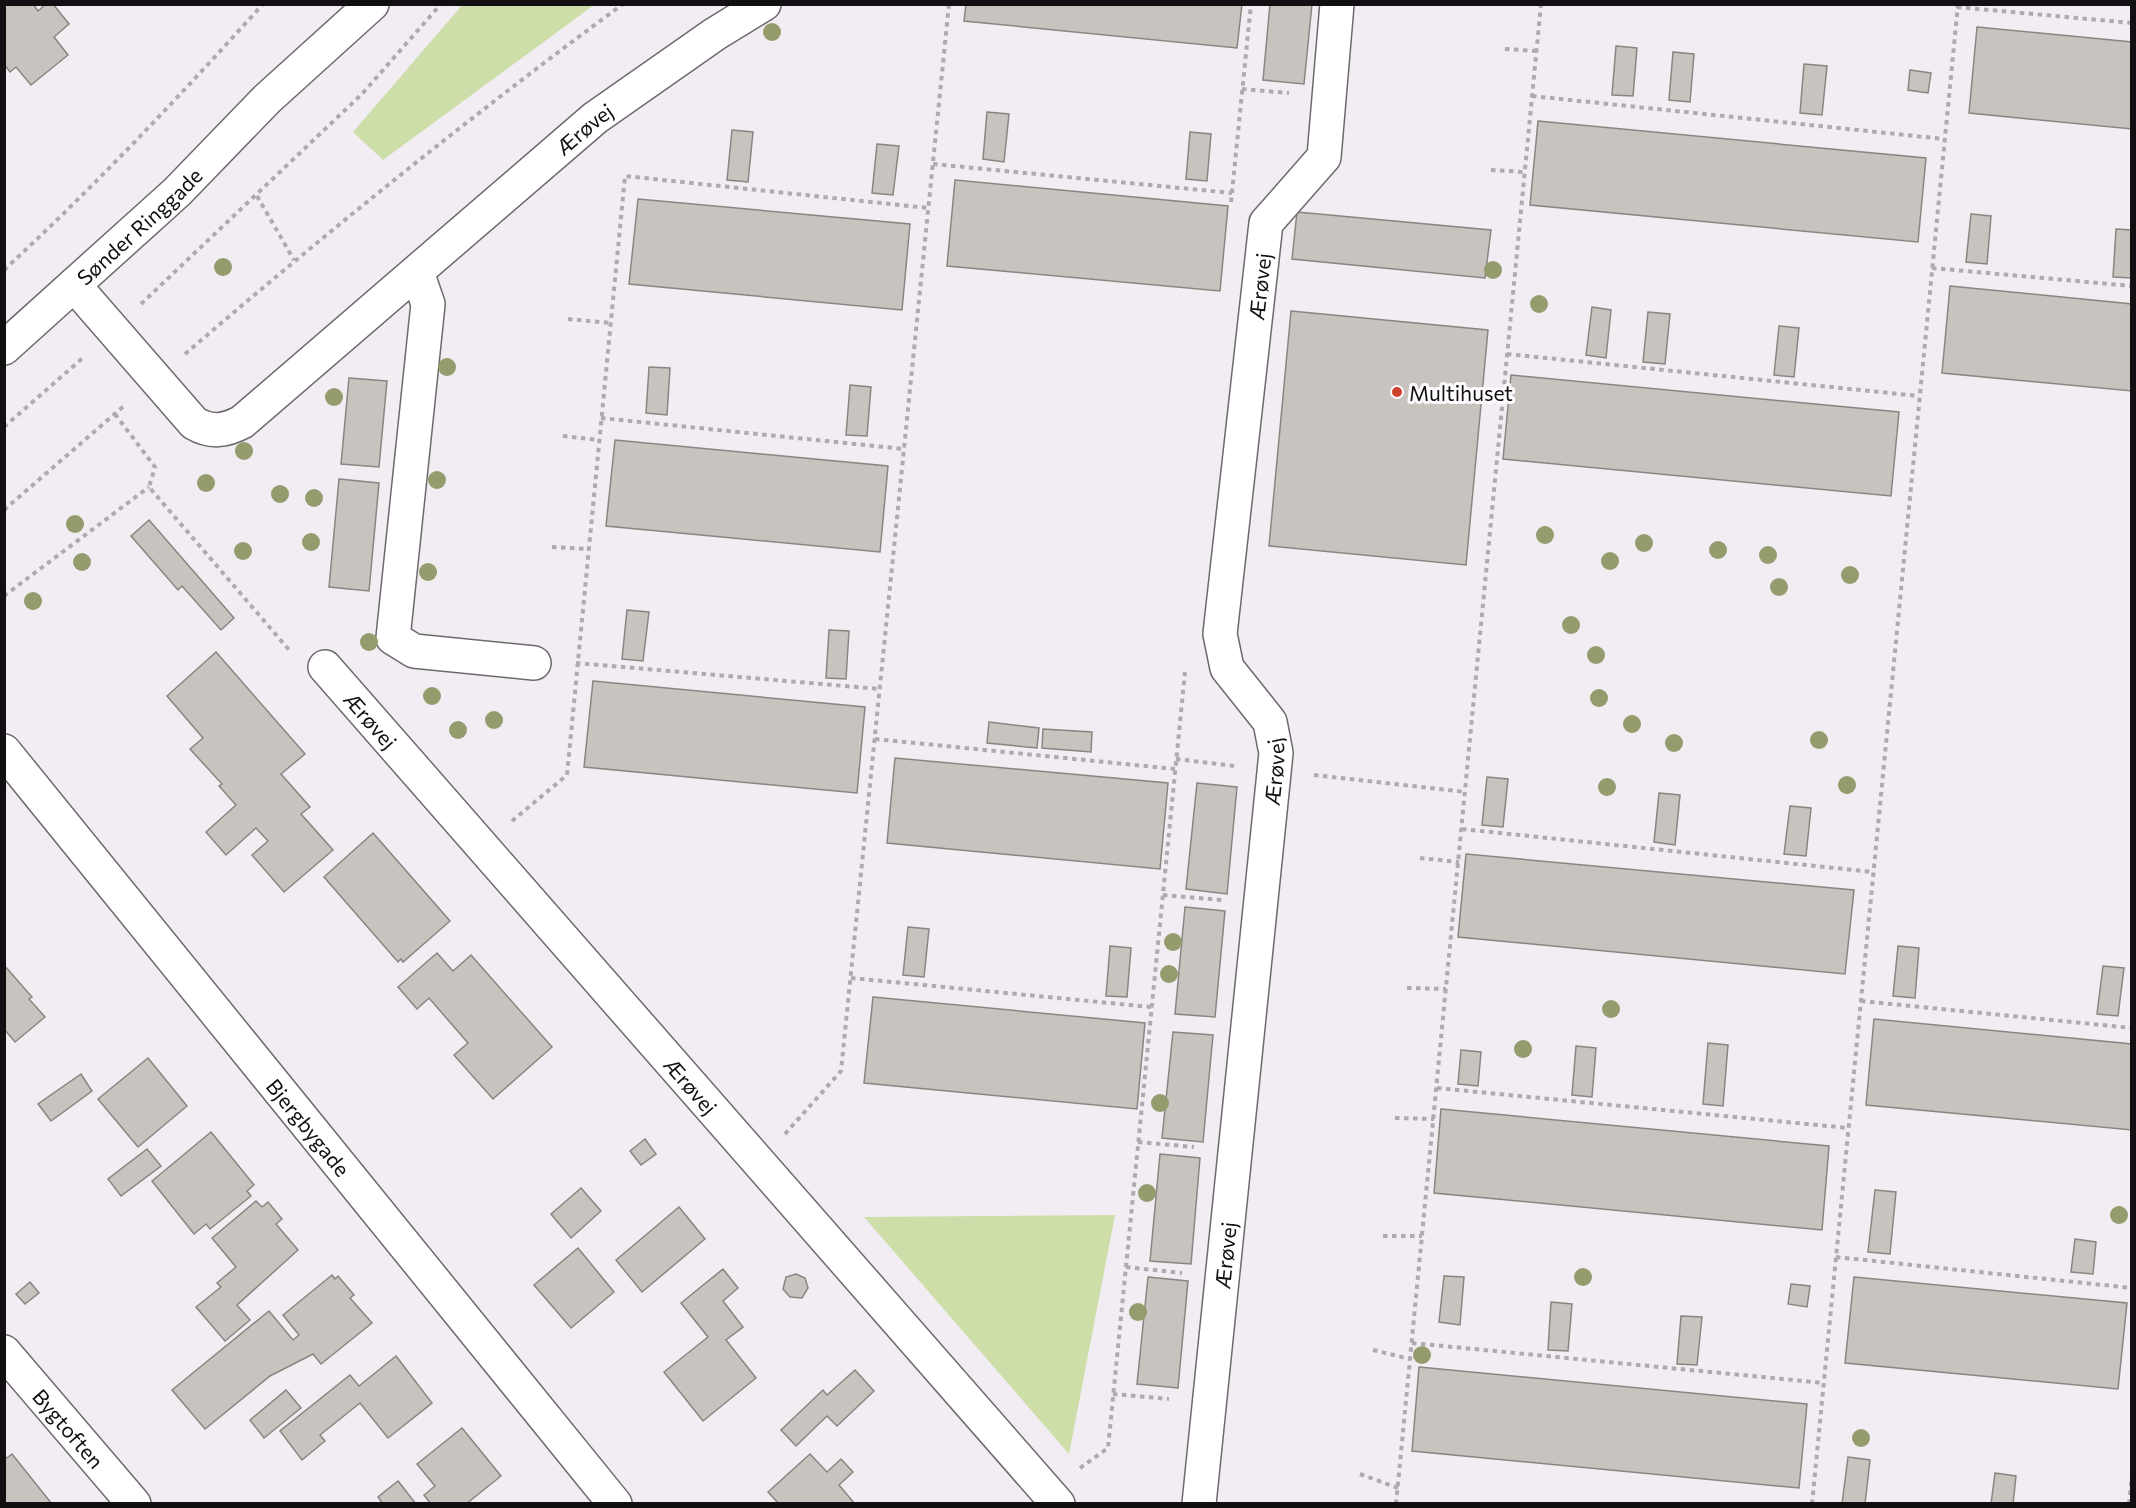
<svg xmlns="http://www.w3.org/2000/svg" width="2136" height="1508" viewBox="0 0 2136 1508" font-family="Commissioner,sans-serif">
	<style>
		.green { fill: #cedea9 }
		.building { fill: #c9c3bf; stroke: #8b8581; stroke-width: 1.5 }
		.lines { fill: none; stroke-linecap: round; stroke-linejoin: round }
		.minor-casing { stroke: #6e696e; stroke-width: 36 }
		.path { stroke: #aeaaaf; stroke-width: 4; stroke-dasharray: 4.5 4.5; stroke-linecap: butt }
		.minor { stroke: #fff; stroke-width: 33 }
		.tree { fill: #949b6d }
		.poi-dot { fill: #cf432d; stroke: #fefbfe; stroke-width: 2 }
		.labels { text-anchor: middle; dominant-baseline: central; stroke-width: 6; stroke-linejoin: round; paint-order: stroke }
		.street-label { font-size: 21px; fill: #110f11; stroke: #fefbfe }
		.poi-label { font-size: 21px; fill: #110f11; stroke: #fefbfe; text-anchor: start }
	</style>
	<rect width="100%" height="100%" fill="#f2edf3"/>
	<g class="green">
		<path d="M463,4l131,1 -211,155 -30,-28z"/>
		<path d="M1115,1215l-46,239 -205,-237z"/>
	</g>
	<g class="building">
		<path d="M4,4h29l5,7 8,-7h7l16,20 -15,13 14,18 -37,30 -15,-18 -6,5 -6,-8z"/>
		<path d="M966,4h276l-5,44 -273,-27z"/>
		<path d="M1270,4h42l-8,80 -41,-4z"/>
		<path d="M1977,27l155,15v87l-163,-16z"/>
		<path d="M1616,46l21,2 -4,48 -21,-1z"/>
		<path d="M1673,52l21,2 -4,48 -21,-2z"/>
		<path d="M1804,64l23,2 -5,49 -22,-2z"/>
		<path d="M1910,70l21,3 -3,20 -20,-3z"/>
		<path d="M987,112l22,2 -5,48 -21,-3z"/>
		<path d="M1538,121l388,37 -8,84 -388,-37z"/>
		<path d="M732,130l21,2 -5,50 -21,-2z"/>
		<path d="M1190,132l21,2 -4,47 -21,-2z"/>
		<path d="M877,144l22,2 -6,49 -21,-2z"/>
		<path d="M955,180l273,26 -8,85 -273,-25z"/>
		<path d="M638,199l272,25 -8,86 -273,-26z"/>
		<path d="M1297,212l194,18 -6,48 -193,-19z"/>
		<path d="M1971,214l20,2 -4,48 -21,-2z"/>
		<path d="M2116,229l16,1v48l-19,-1z"/>
		<path d="M1950,286l182,18v87l-190,-18z"/>
		<path d="M1592,307l19,3 -5,48 -20,-3z"/>
		<path d="M1291,311l197,19 -22,235 -197,-19z"/>
		<path d="M1648,312l22,2 -5,50 -22,-2z"/>
		<path d="M1779,326l20,2 -5,49 -20,-2z"/>
		<path d="M649,367l21,1 -3,47 -21,-2z"/>
		<path d="M1511,375l388,37 -8,84 -388,-37z"/>
		<path d="M349,378l38,3 -8,86 -38,-3z"/>
		<path d="M850,385l21,2 -4,49 -21,-1z"/>
		<path d="M615,440l273,26 -8,86 -274,-26z"/>
		<path d="M339,479l40,4 -10,108 -40,-4z"/>
		<path d="M149,520l85,98 -13,12 -39,-44 -4,4 -47,-54z"/>
		<path d="M627,610l22,2 -6,49 -21,-2z"/>
		<path d="M829,630l20,1 -3,48 -20,-1z"/>
		<path d="M216,652l89,102 -24,20 29,33 -9,7 32,36 -49,42 -32,-37 16,-14 -12,-13 -30,27 -20,-23 30,-27 -17,-19 3,-2 -32,-35 13,-11 -36,-42z"/>
		<path d="M593,681l272,26 -8,86 -273,-26z"/>
		<path d="M989,722l50,6 -2,20 -50,-5z"/>
		<path d="M1043,729l49,3 -1,20 -49,-4z"/>
		<path d="M895,758l273,25 -8,86 -273,-26z"/>
		<path d="M1487,777l21,2 -5,48 -21,-2z"/>
		<path d="M1197,783l40,4 -10,107 -41,-5z"/>
		<path d="M1659,793l21,2 -5,50 -21,-3z"/>
		<path d="M1790,806l21,2 -5,48 -22,-2z"/>
		<path d="M373,833l77,88 -47,41 -2,-3 -3,3 -74,-85z"/>
		<path d="M1466,854l388,36 -9,84 -387,-37z"/>
		<path d="M1185,907l40,4 -10,106 -40,-3z"/>
		<path d="M908,927l21,2 -5,48 -21,-2z"/>
		<path d="M1110,946l21,2 -4,49 -21,-1z"/>
		<path d="M1898,946l21,2 -4,50 -22,-2z"/>
		<path d="M437,953l16,18 18,-16 81,92 -59,52 -39,-44 14,-12 -39,-45 -12,11 -19,-22z"/>
		<path d="M4,965l28,32 -3,2 16,18 -30,25 -11,-13z"/>
		<path d="M2103,966l21,2 -6,48 -21,-2z"/>
		<path d="M873,997l272,26 -8,86 -273,-26z"/>
		<path d="M1874,1019l258,25v86l-266,-25z"/>
		<path d="M1173,1032l40,3 -10,107 -41,-4z"/>
		<path d="M1708,1043l20,2 -5,61 -20,-2z"/>
		<path d="M1576,1046l20,2 -4,49 -20,-2z"/>
		<path d="M1461,1050l20,2 -3,34 -20,-2z"/>
		<path d="M148,1058l39,48 -49,41 -40,-48z"/>
		<path d="M81,1074l11,17 -41,30 -13,-17z"/>
		<path d="M1441,1109l388,37 -7,84 -388,-37z"/>
		<path d="M211,1132l43,53 -7,6 4,5 -41,33 -4,-5 -12,10 -42,-53z"/>
		<path d="M645,1139l11,15 -15,11 -11,-14z"/>
		<path d="M147,1149l14,17 -40,30 -13,-17z"/>
		<path d="M1160,1154l40,4 -9,106 -41,-3z"/>
		<path d="M581,1188l20,23 -30,27 -20,-24z"/>
		<path d="M1875,1190l21,2 -6,62 -22,-2z"/>
		<path d="M256,1201l6,6 6,-5 14,17 -6,5 22,26 -61,55 13,15 -25,21 -29,-34 25,-20 -4,-4 19,-16 -24,-29z"/>
		<path d="M679,1207l26,32 -63,53 -26,-32z"/>
		<path d="M2075,1239l21,3 -3,32 -22,-2z"/>
		<path d="M578,1248l36,44 -43,36 -37,-43z"/>
		<path d="M723,1269l15,19 -15,13 20,26 -17,13 30,38 -53,43 -39,-49 44,-35 -27,-34z"/>
		<path d="M796,1274l9,4 3,10 -6,10 -12,-1 -7,-8 3,-12z"/>
		<path d="M332,1275l3,4 3,-3 16,19 -4,3 22,25 -51,41 -8,-10 -43,22 -65,53 -33,-39 97,-79 24,29 6,-5 -16,-20z"/>
		<path d="M1444,1276l20,1 -4,48 -21,-3z"/>
		<path d="M1148,1277l40,4 -10,107 -41,-4z"/>
		<path d="M1854,1277l273,26 -9,86 -273,-26z"/>
		<path d="M30,1282l9,11 -14,11 -9,-10z"/>
		<path d="M1791,1284l19,2 -3,21 -19,-3z"/>
		<path d="M1551,1302l21,2 -4,47 -20,-1z"/>
		<path d="M1681,1316l21,1 -5,48 -20,-1z"/>
		<path d="M396,1356l36,47 -44,35 -28,-35 -40,32 5,6 -23,19 -22,-29 70,-56 9,11z"/>
		<path d="M1419,1367l388,37 -8,84 -387,-37z"/>
		<path d="M855,1370l19,21 -37,35 -10,-10 -31,30 -15,-16 42,-40 4,5z"/>
		<path d="M286,1390l15,18 -37,30 -14,-18z"/>
		<path d="M462,1428l39,48 -35,28h-35l-7,-9 11,-9 -18,-22z"/>
		<path d="M12,1454l40,50h-48v-44z"/>
		<path d="M810,1454l17,18 14,-13 12,13 -14,13 16,19h-76l-11,-12z"/>
		<path d="M1848,1457l22,3 -5,44h-23z"/>
		<path d="M1995,1473l21,3 -3,28h-22z"/>
		<path d="M398,1481l18,23h-33l-5,-7z"/>
	</g>
	<g class="lines">
		<defs>
			<g id="minor">
				<path d="M417,272l11,32 -35,334 21,13 120,12"/>
				<path id="s1" d="M74,285l120,138c17,10 31,8 48,-1l353,-304 120,-84 49,-30"/>
				<path id="s2" d="M4,348l173,-156 90,-93 105,-95"/>
				<path id="s3" d="M325,667l733,837"/>
				<path id="s4" d="M4,751l611,753"/>
				<path id="s5" d="M4,1352l130,152"/>
				<path id="s6" d="M1199,1504l77,-751 -6,-31 -43,-54 -7,-34 46,-411 58,-66 13,-153"/>
			</g>
		</defs>
		<use href="#minor" class="minor-casing"/>
		<g class="path">
			<path d="M1957,7l175,16"/>
			<path d="M1505,49l31,2"/>
			<path d="M1242,89l47,4"/>
			<path d="M1532,96l412,43"/>
			<path d="M933,164l299,29"/>
			<path d="M1491,170l33,2"/>
			<path d="M257,196l37,64"/>
			<path d="M1231,202l20,-198"/>
			<path d="M1932,268l200,18"/>
			<path d="M4,270c91,-84 176,-174 259,-266"/>
			<path d="M141,304l221,-210 79,-90"/>
			<path d="M568,319l43,4"/>
			<path d="M185,354c142,-122 287,-239 438,-350"/>
			<path d="M1507,354l412,42"/>
			<path d="M115,414l40,53 -6,20 141,164"/>
			<path d="M601,418l303,31"/>
			<path d="M4,427l81,-71"/>
			<path d="M563,436l36,4"/>
			<path d="M4,510l121,-105"/>
			<path d="M552,547l37,2"/>
			<path d="M4,596l145,-109"/>
			<path d="M576,663l304,26"/>
			<path d="M875,739l300,30"/>
			<path d="M1176,759l59,7"/>
			<path d="M1314,775l151,17"/>
			<path d="M512,821l55,-46 58,-599 303,32"/>
			<path d="M1462,829l411,43"/>
			<path d="M1420,858l39,4"/>
			<path d="M1163,895l59,5"/>
			<path d="M851,978l300,29"/>
			<path d="M1407,988l39,1"/>
			<path d="M1861,1001l271,27"/>
			<path d="M1437,1088l411,40"/>
			<path d="M1395,1118l39,1"/>
			<path d="M785,1134l56,-63 108,-1067"/>
			<path d="M1138,1142l56,5"/>
			<path d="M1383,1236h39"/>
			<path d="M1836,1257l296,31"/>
			<path d="M1126,1267l56,6"/>
			<path d="M1412,1343l412,40"/>
			<path d="M1373,1350l37,9"/>
			<path d="M1113,1394l56,5"/>
			<path d="M1080,1468l28,-20 77,-776"/>
			<path d="M1360,1474l38,14"/>
			<path d="M1396,1504l145,-1500"/>
			<path d="M1812,1504l146,-1500"/>
			<path d="M2129,1504l3,-28"/>
		</g>
		<use href="#minor" class="minor"/>
	</g>
	<g class="tree">
		<circle cx="772" cy="32" r="9"/>
		<circle cx="223" cy="267" r="9"/>
		<circle cx="1493" cy="270" r="9"/>
		<circle cx="1539" cy="304" r="9"/>
		<circle cx="447" cy="367" r="9"/>
		<circle cx="334" cy="397" r="9"/>
		<circle cx="244" cy="451" r="9"/>
		<circle cx="437" cy="480" r="9"/>
		<circle cx="206" cy="483" r="9"/>
		<circle cx="280" cy="494" r="9"/>
		<circle cx="314" cy="498" r="9"/>
		<circle cx="75" cy="524" r="9"/>
		<circle cx="1545" cy="535" r="9"/>
		<circle cx="311" cy="542" r="9"/>
		<circle cx="1644" cy="543" r="9"/>
		<circle cx="1718" cy="550" r="9"/>
		<circle cx="243" cy="551" r="9"/>
		<circle cx="1768" cy="555" r="9"/>
		<circle cx="1610" cy="561" r="9"/>
		<circle cx="82" cy="562" r="9"/>
		<circle cx="428" cy="572" r="9"/>
		<circle cx="1850" cy="575" r="9"/>
		<circle cx="1779" cy="587" r="9"/>
		<circle cx="33" cy="601" r="9"/>
		<circle cx="1571" cy="625" r="9"/>
		<circle cx="369" cy="642" r="9"/>
		<circle cx="1596" cy="655" r="9"/>
		<circle cx="432" cy="696" r="9"/>
		<circle cx="1599" cy="698" r="9"/>
		<circle cx="494" cy="720" r="9"/>
		<circle cx="1632" cy="724" r="9"/>
		<circle cx="458" cy="730" r="9"/>
		<circle cx="1819" cy="740" r="9"/>
		<circle cx="1674" cy="743" r="9"/>
		<circle cx="1847" cy="785" r="9"/>
		<circle cx="1607" cy="787" r="9"/>
		<circle cx="1173" cy="942" r="9"/>
		<circle cx="1169" cy="974" r="9"/>
		<circle cx="1611" cy="1009" r="9"/>
		<circle cx="1523" cy="1049" r="9"/>
		<circle cx="1160" cy="1103" r="9"/>
		<circle cx="1147" cy="1193" r="9"/>
		<circle cx="2119" cy="1215" r="9"/>
		<circle cx="1583" cy="1277" r="9"/>
		<circle cx="1138" cy="1312" r="9"/>
		<circle cx="1422" cy="1355" r="9"/>
		<circle cx="1861" cy="1438" r="9"/>
	</g>
	<circle class="poi-dot" cx="1397" cy="392" r="6"/>
	<g class="labels">
		<g class="street-label">
			<text stroke="none"><textPath href="#s1" startOffset="684">Ærøvej</textPath></text>
			<text stroke="none"><textPath href="#s2" startOffset="182">Sønder Ringgade</textPath></text>
			<text stroke="none"><textPath href="#s6" startOffset="1240">Ærøvej</textPath></text>
			<text stroke="none"><textPath href="#s3" startOffset="70">Ærøvej</textPath></text>
			<text stroke="none"><textPath href="#s6" startOffset="736">Ærøvej</textPath></text>
			<text stroke="none"><textPath href="#s3" startOffset="556">Ærøvej</textPath></text>
			<text stroke="none"><textPath href="#s4" startOffset="484">Bjergbygade</textPath></text>
			<text stroke="none"><textPath href="#s6" startOffset="250">Ærøvej</textPath></text>
			<text stroke="none"><textPath href="#s5" startOffset="100">Bygtoften</textPath></text>
		</g>
		<g class="poi-label">
			<text x="1409" y="392">Multihuset</text>
		</g>
	</g>
	<rect width="2136" height="1508" fill="none" stroke="#110f11" stroke-width="12"/>
</svg>
